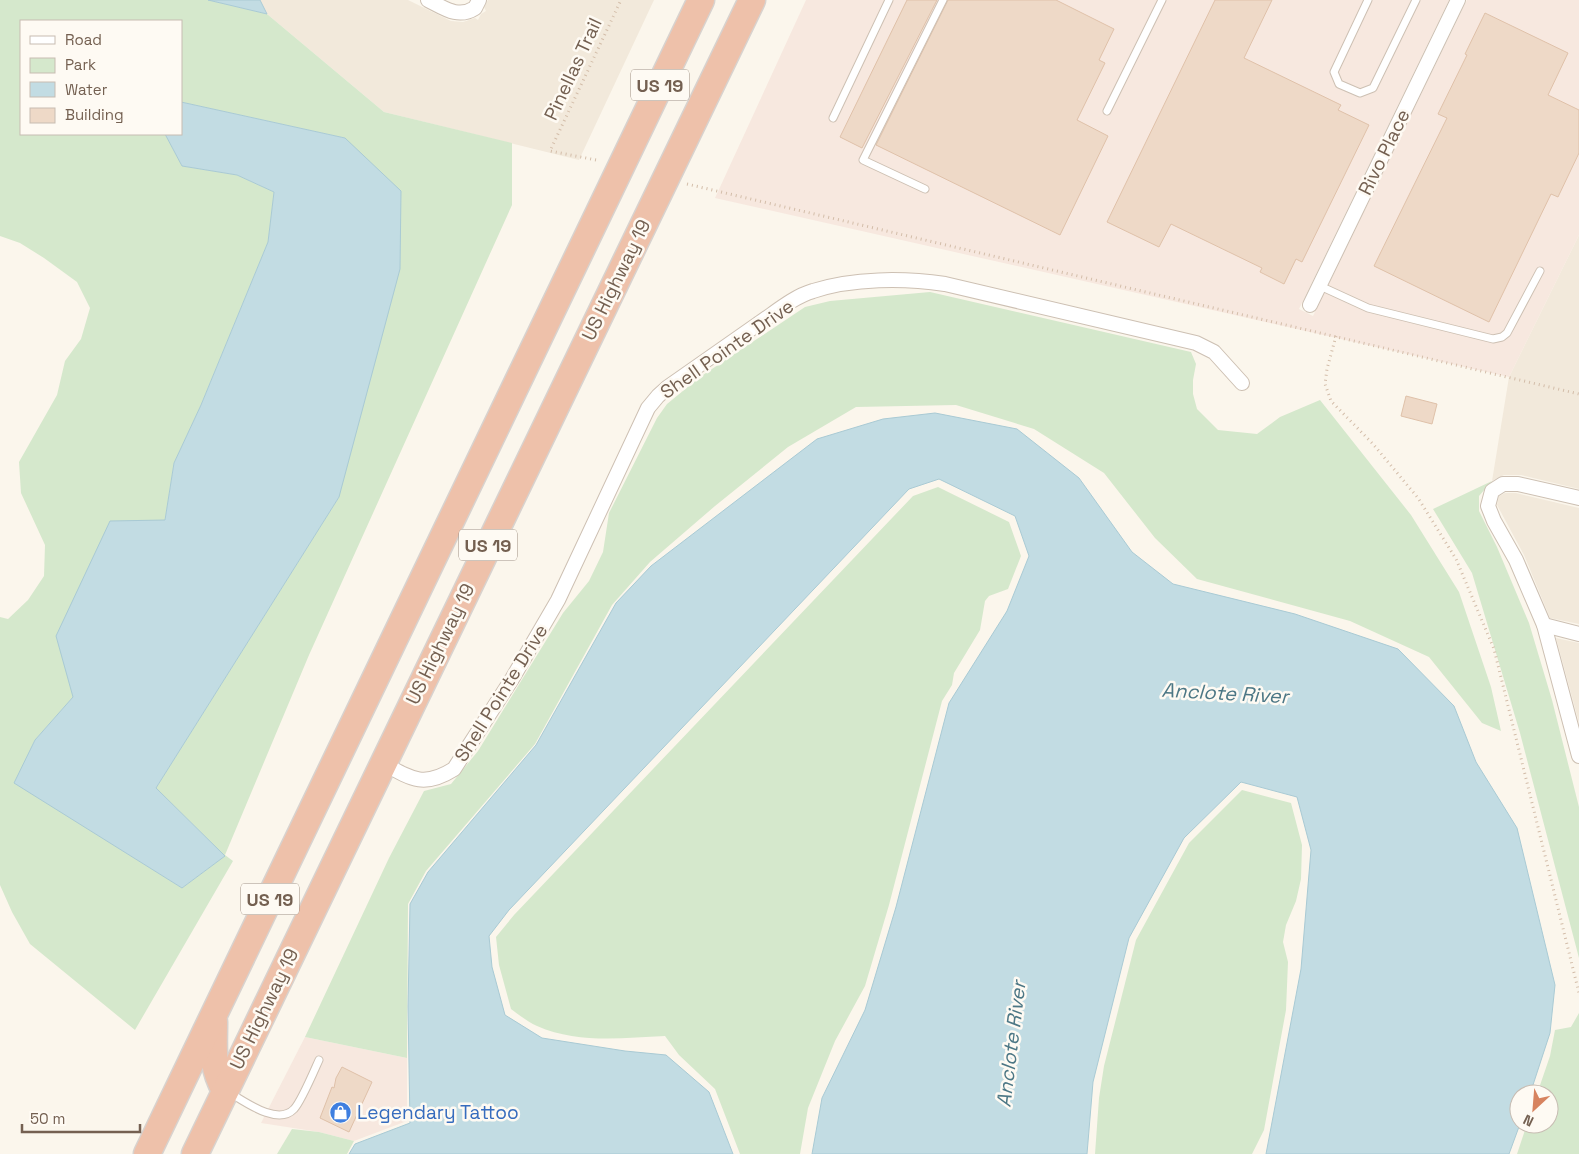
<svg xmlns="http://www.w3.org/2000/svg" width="1579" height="1154" viewBox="0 0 1579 1154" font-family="'Space Grotesk',sans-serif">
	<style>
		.residential { fill: #f2e9db }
		.commercial { fill: #f7e8df }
		.green { fill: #d5e8cc; fill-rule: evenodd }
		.water { fill: #c2dce3; stroke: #a9cad4 }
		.building { fill: #eed9c7; stroke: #dfc1a9 }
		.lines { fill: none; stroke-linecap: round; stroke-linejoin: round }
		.lane-casing { stroke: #cdc0b3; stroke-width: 9 }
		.street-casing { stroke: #cdc0b3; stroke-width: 16 }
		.highway-casing { stroke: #d8d2ce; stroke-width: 29 }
		.path { stroke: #d3bda9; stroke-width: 3; stroke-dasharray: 1 4; stroke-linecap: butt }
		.lane { stroke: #fff; stroke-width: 7 }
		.street { stroke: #fff; stroke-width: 14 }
		.highway { stroke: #eec1aa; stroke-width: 26 }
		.labels { text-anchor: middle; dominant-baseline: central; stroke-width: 5; stroke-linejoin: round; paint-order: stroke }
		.shield { fill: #fefaf3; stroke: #9d8e82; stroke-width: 1 }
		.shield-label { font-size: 18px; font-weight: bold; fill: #746051 }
		.street-label { font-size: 19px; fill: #746051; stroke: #fefaf3 }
		.shop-label { font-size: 19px; fill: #366cbe; stroke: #fefaf3; text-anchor: start }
		.water-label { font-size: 20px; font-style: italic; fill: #4c7785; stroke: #fefaf3 }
	</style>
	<rect width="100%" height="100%" fill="#fbf6ec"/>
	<g class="residential">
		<path d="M260,0h148l43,21 12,1 12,-4 3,2 3,-6 5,-3 -2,-4 4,-7h166l-75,160 -195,-48 -117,-98z"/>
		<path d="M1579,235v254l-58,-14h-17l-12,6 17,-104z"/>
		<path d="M1505,493h11l63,15v116l-29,-6 -26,-63 -27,-50 2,-9z"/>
		<path d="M1556,638l23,5v80z"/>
	</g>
	<g class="commercial">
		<path d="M806,0h643l-150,309 14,7 154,-316h112v235l-70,142 -794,-179z"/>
		<path d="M305,1037l102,21v63l-53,20 -35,-9 -58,-9z"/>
	</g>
	<g class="green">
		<path d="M0,0h208l59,14 117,98 128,31v62l-203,450 -84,200 8,6 -98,169 -105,-86 -18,-32 -12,-27v-268l8,2 20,-19 16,-24 1,-31 -24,-52 -2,-31 38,-67 8,-34 16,-22 9,-31 -13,-26 -33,-24 -24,-15 -20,-7zM21,21h160v81l164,36 -6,359 -183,291 69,68 -43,32 -167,-105 20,-43 38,-43 92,-177 9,-57 27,-58 67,-163 6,-50 -37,-17 -55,-9 -17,-32h-144z"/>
		<path d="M930,292l261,60 5,12 -3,16v14l4,15 21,21 39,4 23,-17 40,-17 91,115 48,77 32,95 10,44 -19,-8 -53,-66 -79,-36 -153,-42 -42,-41 -51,-65 -70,-44 -78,-24 -100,2 -68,40 -73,59 -65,56 -38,43 -77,139 -109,127 -18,33 -1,154 -102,-21 84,-179 35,-67 27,-7 27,-33 85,-138 26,-32 14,-29 6,-39 48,-95 10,-14 33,-27 105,-70 25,-6z"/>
		<path d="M1492,481l-13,15v15l18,36 32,76 23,77 27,107v151l-59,-225 -48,-160 -39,-64z"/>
		<path d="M938,487l71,35 12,34 -13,33 -19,7 -4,5 -5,29 -26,43 -2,12 -10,16 -53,204 -24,81 -30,55 -27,67 -8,46h-60l-25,-65 -36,-34 -14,-19c-43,2 -87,8 -128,-10 -9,-4 -18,-11 -26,-17l-12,-44 -3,-28 18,-22 399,-419z"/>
		<path d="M1242,790l49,13 11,42 -1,34 -5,22 -10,24 -3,17 5,20 -2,48 -22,120 -12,24h-157l4,-56 5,-32 32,-126 53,-97z"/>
		<path d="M1579,1013v141h-62l10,-30h22v-30h-12l13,-38 5,-26 16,-3z"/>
		<path d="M292,1129l27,3 35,9 -7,13h-70z"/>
	</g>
	<g class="water">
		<path d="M208,0h52l7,14z"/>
		<path d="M181,102l164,36 56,53 -1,78 -61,228 -183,291 69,68 -43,32 -168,-105 21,-43 38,-43 -17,-61 54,-115 55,-1 9,-57 27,-58 67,-163 6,-50 -37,-17 -55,-9 -17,-32h16z"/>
		<path d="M935,413l82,16 62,49 53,74 41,32 122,30 103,35 56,57 22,56 41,66 38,157 -5,48 -20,61h-11l1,30 -11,30h-243l35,-185 10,-119 -14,-53 -56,-15 -57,56 -55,100 -36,144 -6,72h-275l10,-56 43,-88 31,-103 53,-204 58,-92 22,-55 -14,-40 -76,-37 -30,10 -400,421 -20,26 3,31 13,48 37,23 83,13 41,4 43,37 24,62h-384l6,-10 55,-21 -2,-116 2,-103 18,-32 108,-127 80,-142 35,-37 166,-127 66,-20z"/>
	</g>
	<g class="building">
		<path d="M907,0h30l-75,148 -22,-11z"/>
		<path d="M948,0h108l58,29 -15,31 6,3 -28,57 31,16 -48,99 -184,-90z"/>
		<path d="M1215,0h57l-28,58 97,47 -3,5 31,15 -67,137 -6,-3 -12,25 -24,-12 2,-4 -91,-44 -12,23 -52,-25z"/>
		<path d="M1485,13l83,40 -20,42 31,15v43l-21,44 -7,-3 -62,128 -115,-56 73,-148 -9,-4 29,-59 -2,-1z"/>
		<path d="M1406,396l31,8 -5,20 -31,-8z"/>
		<path d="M342,1067l30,15 -23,50 -29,-14 12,-31 2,1 2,-10z"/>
	</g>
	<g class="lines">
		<defs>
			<g id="lane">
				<path d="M1368,0l-34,72 5,12 21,9 13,-5 43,-88"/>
				<path d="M1107,111l55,-111"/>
				<path d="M833,118l56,-118"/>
				<path d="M925,189l-62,-29 80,-160"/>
				<path d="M1320,286l48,22 125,31 9,-2 5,-4 33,-62"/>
				<path d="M230,1093c15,9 48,33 64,16 7,-7 20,-38 25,-49"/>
			</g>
			<g id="street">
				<path d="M428,0c16,8 30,19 47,8l4,-8"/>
				<path d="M1310,305l148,-305"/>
				<path d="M1579,498l-61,-14h-15l-11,7 -4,15 6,15 22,39 28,65 35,131"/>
				<path d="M1544,625l35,9"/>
				<path d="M383,763c28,16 41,25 71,6l58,-90 46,-79 90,-192 10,-12 10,-9c30,-21 60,-42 90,-63 18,-12 35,-27 55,-33 40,-13 91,-13 132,-7l251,59 18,9 28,31"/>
			</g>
			<g id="highway">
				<path d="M214,1022c0,29 -3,42 11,69"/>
				<path d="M147,1154l554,-1154"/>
				<path d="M195,1154l557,-1154"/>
			</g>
		</defs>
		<use href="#lane" class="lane-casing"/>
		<use href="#street" class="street-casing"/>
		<use href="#highway" class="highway-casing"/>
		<g class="path">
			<path d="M596,160l-46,-9 71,-151"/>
			<path d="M687,184l892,210"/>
			<path d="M1336,336l-9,33 -2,15 6,17 42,43 45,54 38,61 38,90 85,344"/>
		</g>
		<use href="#lane" class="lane"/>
		<use href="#street" class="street"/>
		<use href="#highway" class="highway"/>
	</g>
	<defs>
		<symbol id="shop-disc" viewBox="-11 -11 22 22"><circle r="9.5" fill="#3f7fe0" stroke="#fefaf3"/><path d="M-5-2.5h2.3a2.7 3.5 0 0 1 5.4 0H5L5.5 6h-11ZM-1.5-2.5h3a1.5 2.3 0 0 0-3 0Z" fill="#fff"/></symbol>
	</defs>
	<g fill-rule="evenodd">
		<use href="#shop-disc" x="328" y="1100" width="25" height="25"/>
	</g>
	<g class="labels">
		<g class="shield">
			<rect x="631" y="69.5" width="58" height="31" rx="4"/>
			<rect x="459" y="529.5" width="58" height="31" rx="4"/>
			<rect x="241" y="883.5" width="58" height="31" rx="4"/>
		</g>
		<g class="shield-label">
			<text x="660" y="85">US 19</text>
			<text x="488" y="545">US 19</text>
			<text x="270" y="899">US 19</text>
		</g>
		<g class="street-label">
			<text transform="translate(573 69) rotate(-65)">Pinellas Trail</text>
			<text transform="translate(1384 152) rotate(-64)">Rivo Place</text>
			<text transform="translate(616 280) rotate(-64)">US Highway 19</text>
			<text transform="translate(727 349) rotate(-35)">Shell Pointe Drive</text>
			<text transform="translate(440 644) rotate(-64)">US Highway 19</text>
			<text transform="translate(501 693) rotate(-58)">Shell Pointe Drive</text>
			<text transform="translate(264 1009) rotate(-64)">US Highway 19</text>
		</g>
		<g class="shop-label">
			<text x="357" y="1112">Legendary Tattoo</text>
		</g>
		<g class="water-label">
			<text transform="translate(1225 693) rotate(3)">Anclote River</text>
			<text transform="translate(1011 1044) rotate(-83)">Anclote River</text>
		</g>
	</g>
	<rect x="20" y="20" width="162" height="115" fill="#fefaf3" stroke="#c7bcb2"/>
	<rect x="30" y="36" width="25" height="8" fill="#ffffff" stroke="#c7bcb2"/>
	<text x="65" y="45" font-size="15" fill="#746051">Road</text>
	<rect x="30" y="58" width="25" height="15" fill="#d5e8cc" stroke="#c7bcb2"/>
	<text x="65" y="70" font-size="15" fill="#746051">Park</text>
	<rect x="30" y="82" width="25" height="15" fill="#c2dce3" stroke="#c7bcb2"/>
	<text x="65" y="95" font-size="15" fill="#746051">Water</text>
	<rect x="30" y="108" width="25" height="15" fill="#eed9c7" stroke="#c7bcb2"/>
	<text x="65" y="120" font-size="15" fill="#746051">Building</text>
	<g transform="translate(1534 1109) rotate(206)"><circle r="24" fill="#fefaf3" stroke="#c7bcb2"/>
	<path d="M0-4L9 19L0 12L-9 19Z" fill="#d7835f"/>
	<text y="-8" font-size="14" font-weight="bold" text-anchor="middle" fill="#746051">N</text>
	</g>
	<path d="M22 1124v8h118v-8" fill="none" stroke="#746051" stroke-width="2.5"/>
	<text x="30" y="1124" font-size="15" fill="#746051" stroke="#fefaf3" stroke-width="4" paint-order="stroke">50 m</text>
</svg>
